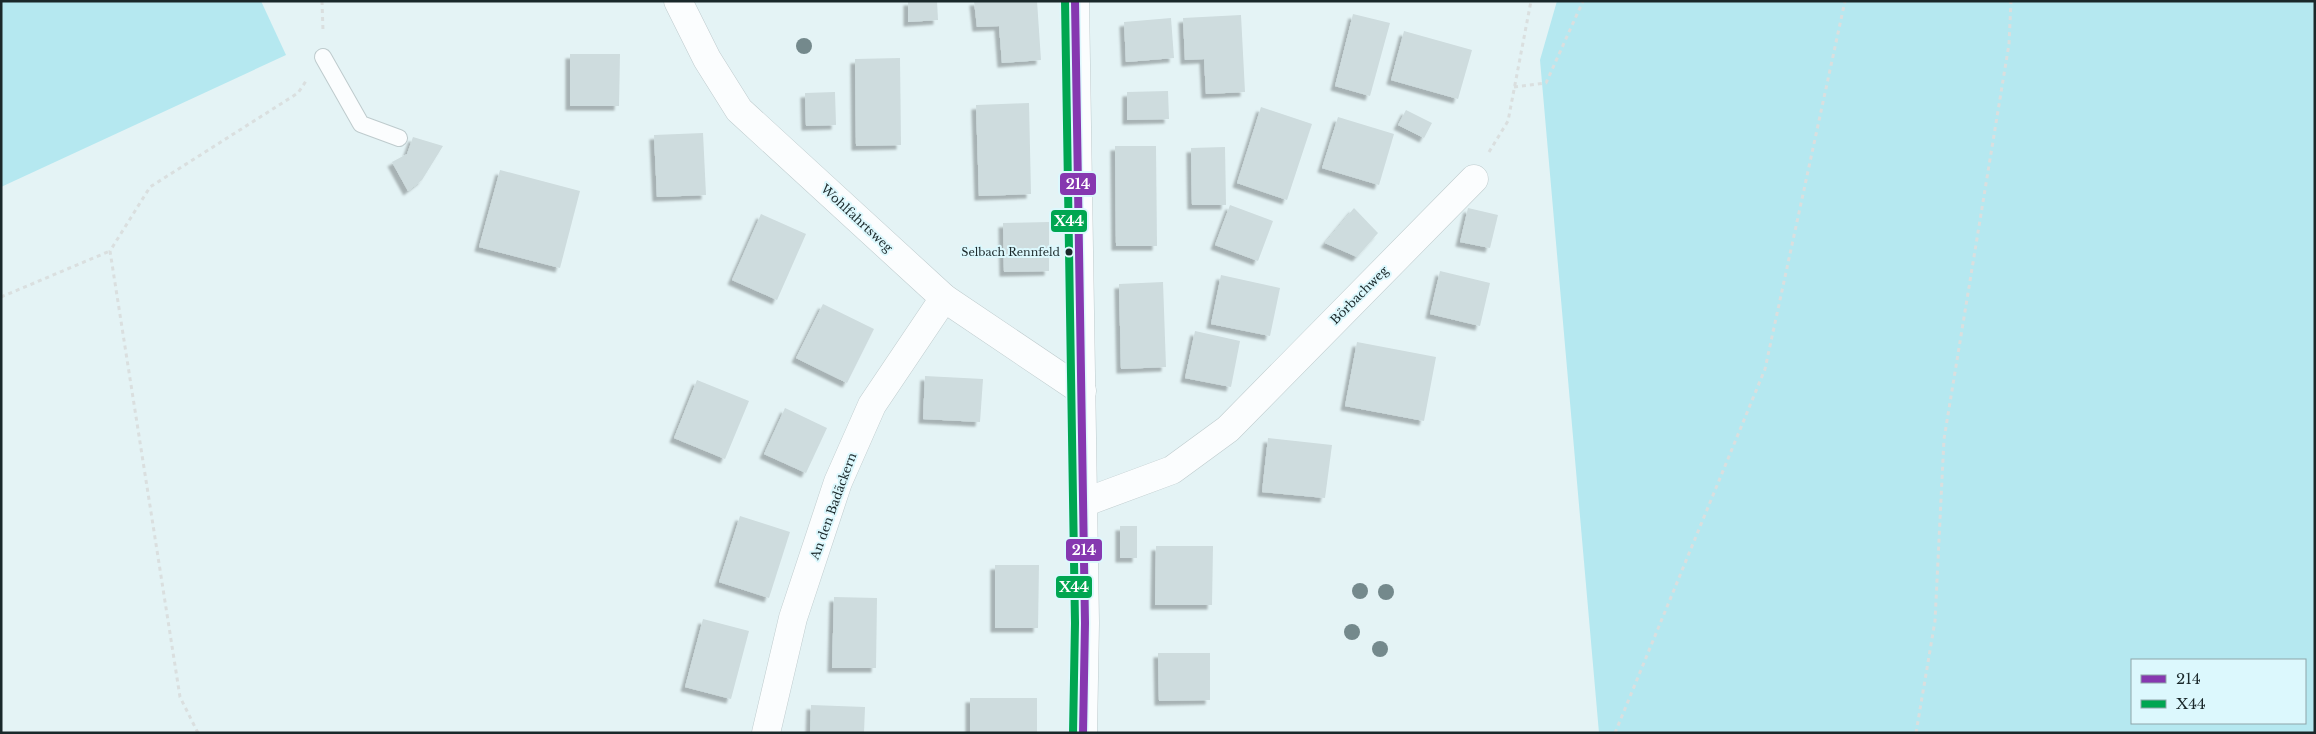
<svg xmlns="http://www.w3.org/2000/svg" width="2316" height="734" viewBox="0 0 2316 734" font-family="'Libre Baskerville',serif">
	<style>
		.green { fill: #b5e8f0; fill-rule: evenodd }
		.building { fill: #cedcde; filter: url(#shadow) }
		.lines { fill: none; stroke-linecap: round; stroke-linejoin: round }
		.lane-casing { stroke: #becbcd; stroke-width: 18 }
		.street-casing { stroke: #becbcd; stroke-width: 29 }
		.secondary-casing { stroke: #becbcd; stroke-width: 29 }
		.path { stroke: #dadfdf; stroke-width: 3; stroke-dasharray: 4 4; stroke-linecap: butt }
		.lane { stroke: #fbfdfe; stroke-width: 16 }
		.street { stroke: #fbfdfe; stroke-width: 28 }
		.secondary { stroke: #fbfdfe; stroke-width: 28 }
		.bus-1-casing { stroke: #dcf8fd; stroke-width: 11 }
		.bus-2-casing { stroke: #dcf8fd; stroke-width: 11 }
		.bus-1 { stroke: #8638b0; stroke-width: 8 }
		.bus-2 { stroke: #00a651; stroke-width: 8 }
		.tree { fill: #74898c }
		.bus-dot { fill: #1a282a; stroke: #dcf8fd; stroke-width: 2 }
		.labels { text-anchor: middle; dominant-baseline: central; stroke-width: 4; stroke-linejoin: round; paint-order: stroke }
		.bus-label { font-size: 11px; fill: #1a282a; stroke: #dcf8fd; text-anchor: end }
		.street-label { font-size: 12px; fill: #1a282a; stroke: #dcf8fd }
		.line-badge { stroke: #dcf8fd; stroke-width: 2 }
		.badge-label { font-size: 14px; text-anchor: middle; font-weight: bold; fill: #fff }
	</style>
	<defs>
		<filter id="shadow"><feDropShadow dx="-4.5" dy="4.5" stdDeviation="1" flood-color="#0004"/></filter>
	</defs>
	<rect width="100%" height="100%" fill="#e4f3f5"/>
	<g class="green">
		<path d="M1,1h260l25,54 -285,132z"/>
		<path d="M1557,1h758v732h-716l-59,-673zM2132,660h173v63h-173z"/>
	</g>
	<g class="building">
		<path d="M908,1h29l1,19 -30,2z"/>
		<path d="M974,1h63l4,59 -39,3 -3,-37 -22,1z"/>
		<path d="M1353,14l37,9 -20,73 -35,-10z"/>
		<path d="M1241,15l4,77 -39,2 -2,-35 -19,1 -2,-42z"/>
		<path d="M1171,18l3,40 -48,4 -2,-40z"/>
		<path d="M1404,31l68,19 -14,49 -67,-19z"/>
		<path d="M570,54h50l-1,52h-49z"/>
		<path d="M900,58l1,87 -45,1 -1,-87z"/>
		<path d="M1168,91l1,28 -42,1v-28z"/>
		<path d="M835,92l1,33 -30,1 -1,-33z"/>
		<path d="M1029,103l2,91 -52,2 -3,-91z"/>
		<path d="M1261,107l51,17 -25,76 -50,-17z"/>
		<path d="M1406,110l26,13 -8,15 -26,-13z"/>
		<path d="M1338,117l56,17 -15,51 -57,-17z"/>
		<path d="M703,133l3,62 -49,2 -3,-62z"/>
		<path d="M413,137l30,9 -21,34 -14,11 -16,-29 15,-8z"/>
		<path d="M1115,146h41l1,100h-41z"/>
		<path d="M1225,147l1,58h-34l-1,-57z"/>
		<path d="M500,170l80,21 -20,77 -81,-21z"/>
		<path d="M1230,205l43,16 -15,40 -43,-16z"/>
		<path d="M1354,208l24,25 -21,24 -32,-14z"/>
		<path d="M1468,208l30,7 -8,33 -30,-6z"/>
		<path d="M761,214l45,20 -29,66 -45,-20z"/>
		<path d="M1049,222v49l-45,1 -1,-49z"/>
		<path d="M1440,271l50,12 -10,43 -50,-12z"/>
		<path d="M1221,275l59,13 -10,48 -59,-12z"/>
		<path d="M1163,282l3,85 -45,2 -2,-85z"/>
		<path d="M823,304l51,25 -27,54 -51,-25z"/>
		<path d="M1195,331l45,10 -9,46 -46,-9z"/>
		<path d="M1357,342l79,15 -12,64 -79,-15z"/>
		<path d="M925,376l58,3 -3,43 -57,-3z"/>
		<path d="M697,380l52,21 -24,58 -51,-21z"/>
		<path d="M785,408l42,20 -21,45 -42,-19z"/>
		<path d="M1268,438l64,7 -7,53 -63,-6z"/>
		<path d="M740,516l50,16 -21,66 -50,-16z"/>
		<rect x="1120" y="526" width="17" height="32"/>
		<path d="M1156,546h57l-1,59h-57z"/>
		<path d="M995,565h44l-1,63h-43z"/>
		<path d="M834,597l43,1 -1,70h-44z"/>
		<path d="M703,619l46,12 -18,68 -46,-12z"/>
		<path d="M1158,653h52v47l-51,1z"/>
		<rect x="970" y="698" width="67" height="35"/>
		<path d="M811,705l54,2 -1,26h-54z"/>
	</g>
	<g class="lines">
		<defs>
			<path id="lane" d="M323,57l38,67 38,14"/>
			<g id="street">
				<path d="M678,1l29,58 32,51 205,188 138,93"/>
				<path d="M1083,503l89,-33 56,-41 246,-250"/>
				<path d="M766,733l27,-115 45,-136 34,-77 72,-107"/>
			</g>
			<path id="secondary" d="M1075,1l10,622 -2,110"/>
		</defs>
		<use href="#lane" class="lane-casing"/>
		<use href="#street" class="street-casing"/>
		<use href="#secondary" class="secondary-casing"/>
		<g class="path">
			<path d="M322,1l1,30"/>
			<path d="M1514,87l32,-4 37,-82"/>
			<path d="M1489,152l19,-31 23,-120"/>
			<path d="M1,297l109,-46"/>
			<path d="M198,733l-18,-36 -70,-446 40,-64 148,-94 8,-12"/>
			<path d="M1615,733l150,-364 80,-368"/>
			<path d="M1916,733l19,-112 9,-182 65,-395 2,-43"/>
		</g>
		<use href="#lane" class="lane"/>
		<use href="#street" class="street"/>
		<use href="#secondary" class="secondary"/>
		<defs>
			<path id="bus-1" d="M1075,1l10,622 -2,110"/>
			<path id="bus-2" d="M1065,1l10,622 -2,110"/>
		</defs>
		<use href="#bus-1" class="bus-1-casing"/>
		<use href="#bus-2" class="bus-2-casing"/>
		<use href="#bus-1" class="bus-1"/>
		<use href="#bus-2" class="bus-2"/>
	</g>
	<g class="tree">
		<circle cx="804" cy="46" r="8"/>
		<circle cx="1360" cy="591" r="8"/>
		<circle cx="1386" cy="592" r="8"/>
		<circle cx="1352" cy="632" r="8"/>
		<circle cx="1380" cy="649" r="8"/>
	</g>
	<circle class="bus-dot" cx="1069" cy="252" r="4.5"/>
	<g class="labels">
		<g class="bus-label">
			<text x="1060" y="252">Selbach Rennfeld</text>
		</g>
		<g class="street-label">
			<text transform="translate(857 218) rotate(43)">Wohlfahrtsweg</text>
			<text transform="translate(1359 295) rotate(-45)">Börbachweg</text>
			<text transform="translate(833 506) rotate(-70)">An den Badäckern</text>
		</g>
	</g>
	<g class="line-badge">
		<rect x="1059" y="172" width="38" height="24" rx="5" fill="#8638b0"/>
		<rect x="1050" y="209" width="38" height="24" rx="5" fill="#00a651"/>
		<rect x="1065" y="538" width="38" height="24" rx="5" fill="#8638b0"/>
		<rect x="1055" y="575" width="38" height="24" rx="5" fill="#00a651"/>
	</g>
	<g class="badge-label">
		<text x="1078" y="189">214</text>
		<text x="1069" y="226">X44</text>
		<text x="1084" y="555">214</text>
		<text x="1074" y="592">X44</text>
	</g>
	<rect width="2316" height="734" fill="none" stroke="#1a282a" stroke-width="5"/>
	<rect x="2131" y="659" width="175" height="65" fill="#dcf8fd" stroke="#8ea5a9"/>
	<rect x="2141" y="675" width="25" height="8" fill="#8638b0" stroke="#8ea5a9"/>
	<text x="2176" y="684" font-size="15" fill="#1a282a">214</text>
	<rect x="2141" y="700" width="25" height="8" fill="#00a651" stroke="#8ea5a9"/>
	<text x="2176" y="709" font-size="15" fill="#1a282a">X44</text>
</svg>
